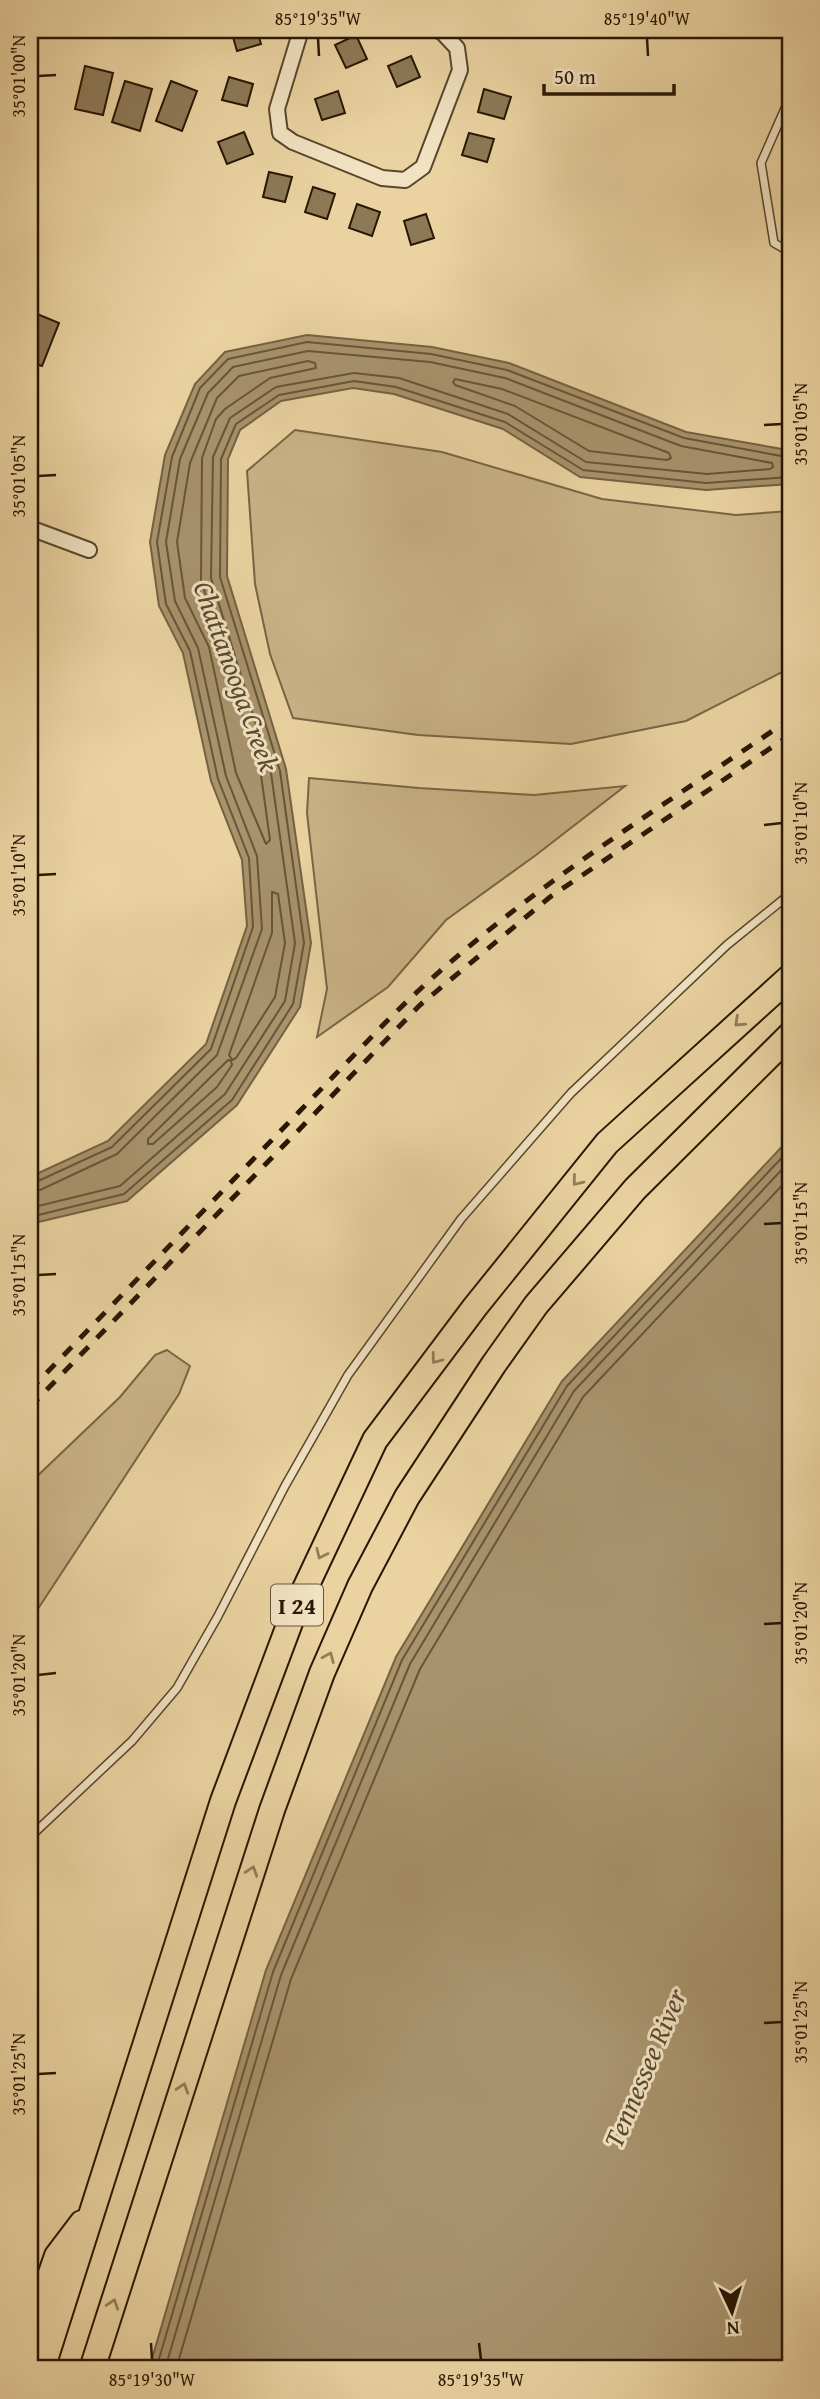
<svg xmlns="http://www.w3.org/2000/svg" width="820" height="2399" viewBox="0 0 820 2399" font-family="'Gentium Book Plus',serif">
	<style>
		.green { fill: #c9b386; stroke: #786545; stroke-width: 2 }
		.water { fill: #a8936c; stroke: #756142; stroke-width: 2 }
		.lines { fill: none; stroke-linecap: round; stroke-linejoin: round }
		.shore { stroke: #685538; stroke-width: 2 }
		.building { fill: #8d7956; stroke: #281704; stroke-width: 2 }
		.service-casing { stroke: #58462b; stroke-width: 10 }
		.minor-casing { stroke: #58462b; stroke-width: 18 }
		.motorway-casing { stroke: #281704; stroke-width: 28 }
		.service { stroke: #f1e2c2; stroke-width: 7 }
		.minor { stroke: #f1e2c2; stroke-width: 14 }
		.motorway { stroke: #ead3a1; stroke-width: 24 }
		.rail { stroke: #281704; stroke-width: 5; stroke-dasharray: 12 12; stroke-linecap: butt }
		.oneway { stroke: #937e5a }
		.ticks { fill: none; stroke: #281704; stroke-width: 2.5 }
		.labels { text-anchor: middle; dominant-baseline: central; stroke-width: 6; stroke-linejoin: round; paint-order: stroke }
		.shield { fill: #f1e2c2; stroke: #64543d; stroke-width: 2 }
		.shield-label { font-size: 24px; font-weight: bold; fill: #281704 }
		.water-label { font-size: 28px; font-style: italic; fill: #5b492e; stroke: #f1e2c2 }
		.neatline { fill: none; stroke: #281704; stroke-width: 2.5 }
		.ticks-label { font-size: 18px; text-anchor: middle; fill: #281704 }
	</style>
	<rect width="100%" height="100%" fill="#ead3a1"/>
	<filter id="stains"><feTurbulence type="fractalNoise" baseFrequency=".00286" numOctaves="4"/><feColorMatrix values="0 0 0 0 .2 0 0 0 0 .09 0 0 0 0 .02 0 0 0 .5 -.17"/></filter>
	<radialGradient id="worn" r=".72"><stop offset=".6" stop-color="#630" stop-opacity="0"/><stop offset="1" stop-color="#630" stop-opacity=".3"/></radialGradient>
	<g class="green">
		<path d="M295,430l147,22 160,47 134,16 54,-4v157l-104,53 -115,23 -153,-9 -125,-17 -23,-64 -15,-70 -8,-113z"/>
		<path d="M309,778l110,10 115,7 91,-9 -89,69 -90,65 -58,67 -71,50 10,-48 -20,-176z"/>
		<path d="M167,1350l23,16 -11,28 -149,227v-138l90,-86 35,-42z"/>
	</g>
	<g class="water">
		<path d="M307,335l125,12 77,16 177,69 96,17 8,-1v36l-84,6 -126,-13 -77,-48 -109,-35 -41,-6 -72,13 -41,29 -12,29 -1,117 59,193 25,174 -11,64 -63,98 -110,96 -97,23v-47l78,-36 98,-97 41,-118 -5,-66 -31,-79 -28,-128 -24,-47 -9,-64 15,-87 30,-71 30,-32z"/>
		<path d="M790,1138v1231h-641l117,-399 130,-313 166,-276z"/>
	</g>
	<g class="lines">
		<g class="shore">
			<path d="M308,361l7,2 1,5 -46,10 -45,31 -9,10 -14,39 -1,122 60,195 9,65 -4,4 -30,-71 -27,-126 -24,-49 -8,-56 13,-79 27,-65 22,-22z"/>
			<path d="M455,379l47,10 167,64 2,5 -4,2 -78,-9 -74,-45 -60,-21 -2,-3z"/>
			<path d="M272,892l6,2 7,49 -10,54 -39,61 -4,2 -3,-5 43,-122z"/>
			<path d="M228,1060l3,1 1,4 -15,22 -64,57h-5v-5z"/>
			<path d="M30,1183l6,-1 76,-35 99,-98 42,-122 -4,-69 -31,-79 -28,-128 -24,-47 -9,-62 15,-85 28,-69 28,-29 79,-17 124,12 76,16 177,68 97,18 9,-1"/>
			<path d="M30,1192l10,-2 77,-36 100,-99 45,-126 -5,-73 -31,-80 -28,-128 -23,-47 -9,-59 14,-83 28,-66 25,-26 75,-16 122,11 75,16 176,68 91,17 1,4 -3,2 -63,5 -121,-12 -78,-48 -109,-36 -45,-5 -78,14 -46,31 -17,39 -2,121 60,195 24,170 -10,58 -60,93 -105,92 -90,22"/>
			<path d="M30,1217l94,-23 108,-94 61,-96 11,-61 -24,-172 -60,-194 1,-118 15,-35 43,-29 75,-14 42,6 109,35 78,48 123,13 84,-6"/>
			<path d="M156,2369l117,-397 129,-312 165,-274 223,-237"/>
			<path d="M165,2369l116,-394 129,-311 164,-273 216,-230"/>
			<path d="M176,2369l115,-390 129,-310 163,-272 207,-220"/>
		</g>
	</g>
	<g class="building">
		<path d="M231,30h26l4,14 -24,7z"/>
		<path d="M356,35l11,24 -21,9 -11,-23z"/>
		<path d="M411,56l9,21 -23,10 -9,-21z"/>
		<path d="M85,66l28,7 -10,42 -28,-6z"/>
		<path d="M229,77l24,7 -6,22 -25,-6z"/>
		<path d="M125,81l27,8 -12,42 -28,-9z"/>
		<path d="M171,81l26,10 -15,40 -26,-10z"/>
		<path d="M484,89l27,8 -7,22 -26,-7z"/>
		<path d="M338,91l7,22 -23,7 -7,-21z"/>
		<path d="M244,132l9,22 -26,10 -9,-22z"/>
		<path d="M469,133l25,6 -7,23 -25,-7z"/>
		<path d="M269,172l23,5 -7,25 -22,-5z"/>
		<path d="M313,187l22,7 -8,25 -22,-7z"/>
		<path d="M357,204l23,8 -8,24 -23,-8z"/>
		<path d="M426,214l8,24 -23,7 -7,-24z"/>
		<path d="M30,311l29,12 -17,43 -12,-4z"/>
	</g>
	<g class="lines">
		<defs>
			<g id="service">
				<path d="M790,97l-29,66 13,80 16,9"/>
				<path d="M30,1837l102,-96 45,-53 41,-72 67,-130 63,-111 113,-156 110,-126 156,-148 63,-51"/>
			</g>
			<g id="minor">
				<path d="M301,30l-24,79 3,24 13,9 89,36 23,2 18,-13 37,-97 -3,-22 -15,-16 -6,-2"/>
				<path d="M30,528l59,22"/>
			</g>
			<g id="motorway">
				<path d="M30,2333l27,-77 25,-33"/>
				<path d="M42,2369l181,-568 71,-189 81,-172 100,-133 132,-164 183,-166"/>
				<path d="M92,2369l180,-559 50,-137 38,-87 47,-89 87,-133 42,-59 99,-116 155,-154"/>
			</g>
		</defs>
		<use href="#service" class="service-casing"/>
		<use href="#minor" class="minor-casing"/>
		<use href="#motorway" class="motorway-casing"/>
		<use href="#service" class="service"/>
		<use href="#minor" class="minor"/>
		<use href="#motorway" class="motorway"/>
		<g class="rail">
			<path d="M30,1390l355,-367c120,-121 265,-208 405,-304"/>
			<path d="M30,1407l390,-402 130,-108 240,-162"/>
		</g>
	</g>
	<defs><path id="oneway-chevron" d="M-2-3.5L2.5 0L-2 3.5" fill="none" stroke-width="1.6" stroke-linecap="round" stroke-linejoin="round" transform="scale(1.75)"/></defs>
	<g class="oneway">
		<use href="#oneway-chevron" transform="translate(739 1022) rotate(137)"/>
		<use href="#oneway-chevron" transform="translate(577 1181) rotate(129)"/>
		<use href="#oneway-chevron" transform="translate(436 1359) rotate(127)"/>
		<use href="#oneway-chevron" transform="translate(321 1554) rotate(115)"/>
		<use href="#oneway-chevron" transform="translate(329 1657) rotate(-67)"/>
		<use href="#oneway-chevron" transform="translate(252 1871) rotate(-72)"/>
		<use href="#oneway-chevron" transform="translate(183 2088) rotate(-72)"/>
		<use href="#oneway-chevron" transform="translate(113 2304) rotate(-72)"/>
	</g>
	<path class="ticks" d="M318,38l1,18M647,38l1,18M38,76l18,-1M764,425l18,-1M38,476l18,-1M764,825l18,-2M38,875l18,-1M764,1224l18,-1M38,1275l18,-1M764,1624l18,-1M38,1675l18,-2M764,2023l18,-1M38,2074l18,-1M151,2343l1,17M479,2343l2,17"/>
	<g class="labels">
		<rect class="shield" x="271" y="1584.5" width="52" height="41" rx="5"/>
		<g class="shield-label">
			<text x="297" y="1605">I 24</text>
		</g>
		<g class="water-label">
			<text transform="translate(237 676) rotate(70)">Chattanooga Creek</text>
			<text transform="translate(644 2068) rotate(-67)">Tennessee River</text>
		</g>
	</g>
	<rect width="820" height="2399" fill="none" stroke="#ead3a1" stroke-width="77"/>
	<g transform="translate(732 2312) rotate(176)" stroke="#f1e2c2" stroke-width="5" paint-order="stroke">
	<path d="M0-5L12 26L0 18L-12 26Z" fill="#281704"/>
	<text y="-10" font-size="19" font-weight="bold" text-anchor="middle" fill="#281704">N</text>
	</g>
	<path d="M544 84v10h130v-10" fill="none" stroke="#281704" stroke-width="3.5"/>
	<text x="554" y="84" font-size="21" fill="#281704" stroke="#f1e2c2" stroke-width="5" paint-order="stroke">50 m</text>
	<rect x="38" y="38" width="744" height="2322" class="neatline"/>
	<g class="ticks-label">
		<text x="318" y="25">85°19'35"W</text>
		<text x="647" y="25">85°19'40"W</text>
		<text transform="translate(19 76) rotate(-90)" y="6">35°01'00"N</text>
		<text transform="translate(801 424) rotate(-90)" y="6">35°01'05"N</text>
		<text transform="translate(19 476) rotate(-90)" y="6">35°01'05"N</text>
		<text transform="translate(801 823) rotate(-90)" y="6">35°01'10"N</text>
		<text transform="translate(19 875) rotate(-90)" y="6">35°01'10"N</text>
		<text transform="translate(801 1223) rotate(-90)" y="6">35°01'15"N</text>
		<text transform="translate(19 1275) rotate(-90)" y="6">35°01'15"N</text>
		<text transform="translate(801 1623) rotate(-90)" y="6">35°01'20"N</text>
		<text transform="translate(19 1675) rotate(-90)" y="6">35°01'20"N</text>
		<text transform="translate(801 2022) rotate(-90)" y="6">35°01'25"N</text>
		<text transform="translate(19 2074) rotate(-90)" y="6">35°01'25"N</text>
		<text x="152" y="2386">85°19'30"W</text>
		<text x="481" y="2386">85°19'35"W</text>
	</g>
	<rect width="100%" height="100%" filter="url(#stains)"/>
	<rect width="100%" height="100%" fill="url(#worn)"/>
</svg>
